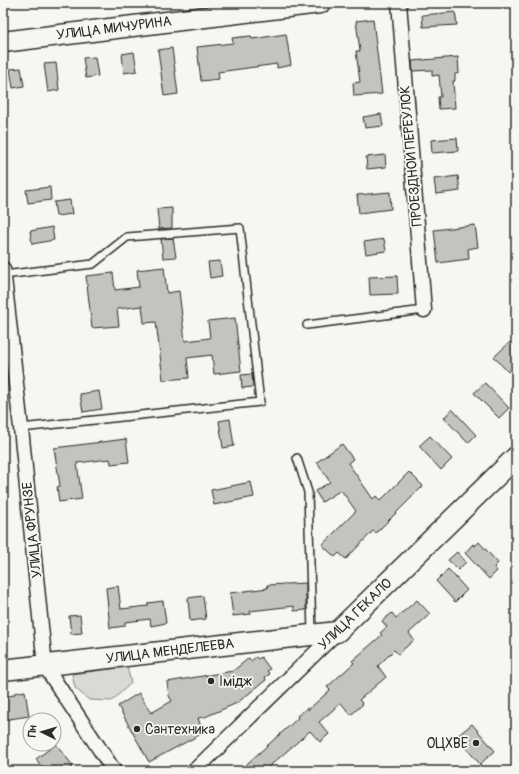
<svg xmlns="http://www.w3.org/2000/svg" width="519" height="774" viewBox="0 0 519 774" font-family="Pangolin,sans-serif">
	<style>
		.green { fill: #d9d9d5; stroke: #828280 }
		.building { fill: #c3c3c0; stroke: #2b2b2b }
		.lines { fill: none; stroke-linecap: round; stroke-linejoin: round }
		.service-casing { stroke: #2b2b2b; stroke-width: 10 }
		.minor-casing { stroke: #2b2b2b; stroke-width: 17 }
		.secondary-casing { stroke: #2b2b2b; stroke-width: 23 }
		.service { stroke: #f6f6f2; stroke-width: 7 }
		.minor { stroke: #f6f6f2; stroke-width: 14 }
		.secondary { stroke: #f6f6f2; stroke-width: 20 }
		.poi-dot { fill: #2b2b2b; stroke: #f6f6f2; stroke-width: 1.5 }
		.labels { text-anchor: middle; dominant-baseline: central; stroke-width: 3.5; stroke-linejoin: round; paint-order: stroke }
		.street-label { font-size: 14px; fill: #2b2b2b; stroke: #f6f6f2 }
		.poi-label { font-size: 14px; fill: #2b2b2b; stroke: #f6f6f2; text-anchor: start }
	</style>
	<rect width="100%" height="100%" fill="#f6f6f2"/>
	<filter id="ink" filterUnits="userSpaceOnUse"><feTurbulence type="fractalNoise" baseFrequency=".025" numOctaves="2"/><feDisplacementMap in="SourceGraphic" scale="8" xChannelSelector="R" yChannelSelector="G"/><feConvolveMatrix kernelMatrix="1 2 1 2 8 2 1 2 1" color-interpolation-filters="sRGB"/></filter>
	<g filter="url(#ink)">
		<path class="green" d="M127,667l4,16 -19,18 -23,-1 -14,-12 -3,-14z"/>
		<g class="building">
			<path d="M455,12l2,13 -34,2 -1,-12z"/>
			<path d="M373,19l9,75 -28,2 -1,-13 7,-1 -4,-31h4l-4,-30z"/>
			<path d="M286,34l5,31 -14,3v-4l-59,8 1,7 -18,2 -4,-34 36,-4 -1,-5 19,-2 1,3z"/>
			<path d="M172,48l6,46 -14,2 -6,-46z"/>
			<path d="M134,52l3,19 -13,2 -2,-19z"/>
			<path d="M95,57l3,19 -12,2 -3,-20z"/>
			<path d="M458,57l1,16 -4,1v7h-2l2,27 -16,1 -1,-12h3l-2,-22 -7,1v-6l-19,1 -1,-10z"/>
			<path d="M56,63l3,27 -11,2 -4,-28z"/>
			<path d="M21,68l3,18 -11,2 -3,-19z"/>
			<path d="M381,114l2,12 -18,2 -2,-11z"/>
			<path d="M457,138l1,13 -26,2 -1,-13z"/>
			<path d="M385,155l1,12 -19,2 -1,-12z"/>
			<path d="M458,176l2,15 -24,3 -2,-15z"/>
			<path d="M50,187l1,13 -23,3 -2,-13z"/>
			<path d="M390,192l1,17 -32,4 -2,-18z"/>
			<path d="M70,200l2,14 -16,2 -2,-14z"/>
			<path d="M172,208v20l-13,1 -2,-20z"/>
			<path d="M475,225l3,22 -10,2 1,10 -31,4 -4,-33z"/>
			<path d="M52,227l2,13 -22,4 -2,-13z"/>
			<path d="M173,238l3,19 -13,1 -2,-19z"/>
			<path d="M384,239l2,12 -20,3 -2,-12z"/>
			<path d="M220,261l2,15 -12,2 -2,-16z"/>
			<path d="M164,267l3,26 12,-2 6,50 25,-3 -2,-17 27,-3 6,53 -27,3 -2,-19 -25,3 2,20 -26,2 -7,-58 -12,1 -2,-17 -25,3 2,17 -27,2 -6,-52 27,-3 2,17 24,-3 -2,-17z"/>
			<path d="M397,276l1,18 -28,1 -1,-18z"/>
			<path d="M510,342l6,7v15l-8,8 -14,-15z"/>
			<path d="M252,374l1,13 -11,1 -1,-13z"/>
			<path d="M485,383l24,25 -10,10 -25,-25z"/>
			<path d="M99,391l3,18 -19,3 -3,-18z"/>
			<path d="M452,409l24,26 -8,8 -24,-25z"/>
			<path d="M230,419l4,27 -11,2 -4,-27z"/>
			<path d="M430,436l22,23 -11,11 -22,-24z"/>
			<path d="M126,439l3,23 -18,2 -1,-5 -33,4 5,36 -23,3 -2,-15 3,-1 -6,-38z"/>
			<path d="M342,444l11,15 -5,4 25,36 3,-3 4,5 29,-29 14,14 -47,47 -3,-2 -27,28 -7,-6 -4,4 -13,-12 34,-34 -15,-21 -19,12 -7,-11 15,-9 -13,-20z"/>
			<path d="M251,482l3,15 -40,8 -3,-15z"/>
			<path d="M479,542l19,21 -4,4 3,4 -8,8 -24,-26 8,-9 2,2z"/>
			<path d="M457,552l9,10 -8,8 -10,-10z"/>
			<path d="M448,569l19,21 -12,12 -19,-21z"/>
			<path d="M306,583v27l-12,1v-5l-44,5 1,3 -18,2 -3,-23 38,-5 -1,-3z"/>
			<path d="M118,586l3,23 27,-3v-3l15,-2 3,22 -15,3 -1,-7 -25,3v4l-15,2 -4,-40z"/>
			<path d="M203,596l3,23 -16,2 -2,-23z"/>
			<path d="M417,600l13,14 -21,19 5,7 -16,14 -4,-4 -16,16 8,11 -27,23 4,4 -12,11 -10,-12 -22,19 10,12 -9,8 -10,-11 -46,40h-25l59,-53 -1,-2 10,-8 1,2 22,-20 -3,-3 27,-24 -2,-2 30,-26 -2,-2 7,-6 -5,-6 10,-8 4,5z"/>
			<path d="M80,615l2,18 -11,1 -2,-18z"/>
			<path d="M256,657l2,2 3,-2 9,12 -3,2 3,3 -5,3 1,3 -29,23 -32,14 -7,1 5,15 -54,29 -31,-56 21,-13 12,20 21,-12 -3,-5 -2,-14 66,-11 16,-13 2,3z"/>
			<path d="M25,691l4,25 -26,4v-23l11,-2v-2z"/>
			<path d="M472,724l23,27 -15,13 -24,-27z"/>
			<path d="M56,744l17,22 -6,5h-22l-9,-12z"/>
		</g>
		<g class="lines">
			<defs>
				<g id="service">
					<path d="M4,275l89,-11 34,-27 113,-9 20,174 -239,26"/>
					<path d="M307,325l117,-15"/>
					<path d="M297,458l11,34 4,141"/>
				</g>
				<g id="minor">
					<path d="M399,3l25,307"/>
					<path d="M3,269l18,159 24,238 69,105"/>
					<path d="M194,771l143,-139"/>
				</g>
				<g id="secondary">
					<path d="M3,42l317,-39"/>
					<path d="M3,670l334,-38 179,-175"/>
				</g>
			</defs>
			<use href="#service" class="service-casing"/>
			<use href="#minor" class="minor-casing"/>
			<use href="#secondary" class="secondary-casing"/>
			<use href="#service" class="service"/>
			<use href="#minor" class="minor"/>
			<use href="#secondary" class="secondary"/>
		</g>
	</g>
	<g class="poi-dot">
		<circle cx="211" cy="681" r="4"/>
		<circle cx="137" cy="729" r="4"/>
		<circle cx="476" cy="743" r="4"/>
	</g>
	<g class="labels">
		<g class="street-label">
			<text transform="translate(114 28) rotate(-7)">УЛИЦА МИЧУРИНА</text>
			<text transform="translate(411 156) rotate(-95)">ПРОЕЗДНОЙ ПЕРЕУЛОК</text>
			<text transform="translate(32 530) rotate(-96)">УЛИЦА ФРУНЗЕ</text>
			<text transform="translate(355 614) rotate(-44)">УЛИЦА ГЕКАЛО</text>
			<text transform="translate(170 651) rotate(-7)">УЛИЦА МЕНДЕЛЕЕВА</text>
		</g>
		<g class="poi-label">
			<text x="219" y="681">Імідж</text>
			<text x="145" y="729">Сантехника</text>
			<text x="468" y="743" text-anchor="end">ОЦХВЕ</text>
		</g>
	</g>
	<rect width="519" height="774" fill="none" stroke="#f6f6f2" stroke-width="16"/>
	<rect x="8" y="8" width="503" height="758" fill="none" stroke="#2b2b2b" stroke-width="1.5" filter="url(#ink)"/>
	<g transform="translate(42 732) rotate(275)"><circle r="19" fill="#f6f6f2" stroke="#a5a5a2"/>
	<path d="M0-3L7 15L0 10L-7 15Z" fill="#2b2b2b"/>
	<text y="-6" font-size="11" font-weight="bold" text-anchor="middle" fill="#2b2b2b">Пн</text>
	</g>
</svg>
